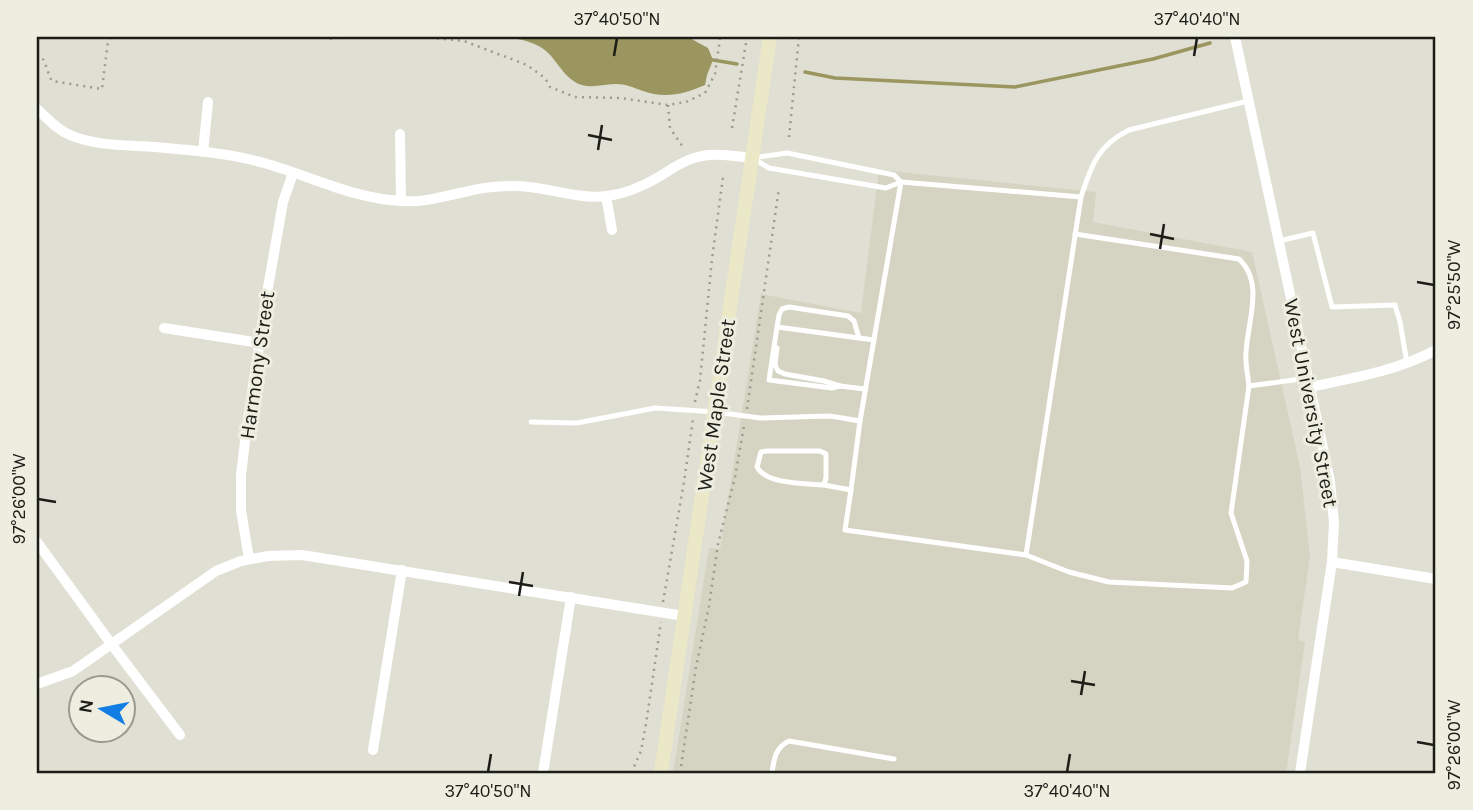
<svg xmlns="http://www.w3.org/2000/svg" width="1473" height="810" viewBox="0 0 1473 810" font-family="Karla,sans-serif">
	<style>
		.built { fill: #d5d3c1 }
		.water { fill: #9b965f }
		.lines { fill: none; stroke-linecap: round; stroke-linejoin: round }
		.stream { stroke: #9b965f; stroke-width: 3.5 }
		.path { stroke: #9c9b92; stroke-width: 2.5; stroke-dasharray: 2 5; stroke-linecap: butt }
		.service { stroke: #fff; stroke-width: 5 }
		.minor { stroke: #fff; stroke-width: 10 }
		.secondary { stroke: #ebe8c7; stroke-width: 14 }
		.ticks { fill: none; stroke: #1d1d18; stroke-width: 2.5 }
		.labels { text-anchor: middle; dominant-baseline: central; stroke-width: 6; stroke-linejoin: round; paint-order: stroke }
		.street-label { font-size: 21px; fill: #1d1d18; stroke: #edede0 }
		.neatline { fill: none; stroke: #1d1d18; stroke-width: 2.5 }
		.ticks-label { font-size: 18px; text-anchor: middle; fill: #1d1d18 }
	</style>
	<rect width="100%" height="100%" fill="#e0dfd3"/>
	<path class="built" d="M879,170l217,22 -3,30 159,30 48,215 10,89 -12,84 7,2 -19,131h-613l36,-225 11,1 41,-255 100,19z"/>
	<path class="water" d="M506,37h182l20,11 5,12 -6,15 -2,10c-20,9 -41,14 -62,6 -9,-3 -16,-7 -26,-7 -13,0 -30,6 -42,-2 -14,-8 -20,-26 -33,-34 -11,-7 -24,-9 -36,-11z"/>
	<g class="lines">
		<g class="stream">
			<path d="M713,60l24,4"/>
			<path d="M805,72l30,6 180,9 138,-28 57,-16"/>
		</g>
		<g class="path">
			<path d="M316,37l19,2 5,-2"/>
			<path d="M423,37l41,4 63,24 18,13 5,9 25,10 45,1 48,7 18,-3 19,-9 10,-19 5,-35 -2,-2"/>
			<path d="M37,56h4c6,8 6,17 11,25l50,8 6,-48 3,-4"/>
			<path d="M668,105l2,23 13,19"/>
			<path d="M732,128l15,-91"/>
			<path d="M789,137l10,-100"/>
			<path d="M695,402l5,-22 12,-121 11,-82"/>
			<path d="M747,409l32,-221"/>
			<path d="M663,602l21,-120 9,-63"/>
			<path d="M632,773l1,-4 8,-18 5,-27 15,-102"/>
			<path d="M680,773l16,-106 13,-61 9,-62 17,-67 9,-51"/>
		</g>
		<g class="service">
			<path d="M1248,101l-119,29c-31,15 -38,36 -48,67l-55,358 43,17 40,10 123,6 14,-6 1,-21 -16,-48 18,-127"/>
			<path d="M752,158l35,-5 107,22 7,7"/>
			<path d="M754,159l15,9 117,20 15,-6 180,15"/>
			<path d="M1075,234l164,25c26,24 8,64 7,94 -1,11 2,23 3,33l59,-8"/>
			<path d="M1279,241l34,-8 19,74 63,-2 5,17 7,41"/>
			<path d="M777,327l2,-12 3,-6 7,-2 59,9 6,5 5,17"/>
			<path d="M777,348l-2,17 3,6 7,3 39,7 16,5"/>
			<path d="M865,389l-25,-3 -8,2 -63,-8 8,-53 97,13"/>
			<path d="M531,422l46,1 78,-15 61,4 44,6 70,-2 30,5"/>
			<path d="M824,485c-19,-2 -57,0 -67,-18l4,-15 6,-1h53l6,3v24l-2,7 27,5 9,-69 41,-239"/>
			<path d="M851,490l-6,40 181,25"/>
			<path d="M772,773c2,-14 3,-25 17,-32l105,18"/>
		</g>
		<g class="minor">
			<path d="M1235,37l95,444 4,42 -2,39 -32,211"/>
			<path d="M37,109c10,9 20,21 33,26 25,11 57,10 84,12 36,3 75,6 110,16 47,13 89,36 138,38 21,2 42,-5 63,-9 15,-4 31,-6 47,-6 32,-1 63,14 95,10 18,-2 34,-9 50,-18 12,-7 23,-16 37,-20 19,-6 38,-2 58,0"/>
			<path d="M400,134l1,67"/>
			<path d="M203,152l5,-50"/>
			<path d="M606,196l6,34"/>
			<path d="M164,328l96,15"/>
			<path d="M1310,387c44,-9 86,-16 126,-37"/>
			<path d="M37,542l75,103 68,90"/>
			<path d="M249,559l-8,-49v-35l5,-42 20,-134 17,-97 10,-29"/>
			<path d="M1332,562l104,17"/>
			<path d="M37,684l36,-13 143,-100 25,-10 27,-5 34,-1 382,61"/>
			<path d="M373,750l29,-180"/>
			<path d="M543,773l28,-176"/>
		</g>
		<path class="secondary" d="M661,773l109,-736"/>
	</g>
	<path class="ticks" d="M614,56l3,-18M1194,56l3,-18M588,135l24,5M598,150l4,-25M1150,234l24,5M1160,249l4,-25M1417,282l17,3M38,499l18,3M509,582l24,4M519,596l4,-24M1071,681l24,4M1081,695l4,-24M1417,742l17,3M488,772l3,-18M1067,772l3,-18"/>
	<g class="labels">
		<g class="street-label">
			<text transform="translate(257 365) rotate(-82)">Harmony Street</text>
			<text transform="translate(1311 403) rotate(79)">West University Street</text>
			<text transform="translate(716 405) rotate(-82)">West Maple Street</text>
		</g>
	</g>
	<rect width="1473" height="810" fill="none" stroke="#edede0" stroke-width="77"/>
	<g transform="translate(102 709) rotate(280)"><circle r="33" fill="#edede0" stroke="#9a9a90" stroke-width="2"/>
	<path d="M0-5L12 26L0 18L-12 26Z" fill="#127ee5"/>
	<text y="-10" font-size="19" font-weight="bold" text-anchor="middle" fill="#1d1d18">N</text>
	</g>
	<rect x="38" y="38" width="1396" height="734" class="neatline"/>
	<g class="ticks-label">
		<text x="617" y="25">37°40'50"N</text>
		<text x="1197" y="25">37°40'40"N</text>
		<text transform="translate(1454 285) rotate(-90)" y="6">97°25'50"W</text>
		<text transform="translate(19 499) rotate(-90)" y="6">97°26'00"W</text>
		<text transform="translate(1454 745) rotate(-90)" y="6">97°26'00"W</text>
		<text x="488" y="797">37°40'50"N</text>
		<text x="1067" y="797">37°40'40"N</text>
	</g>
</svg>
